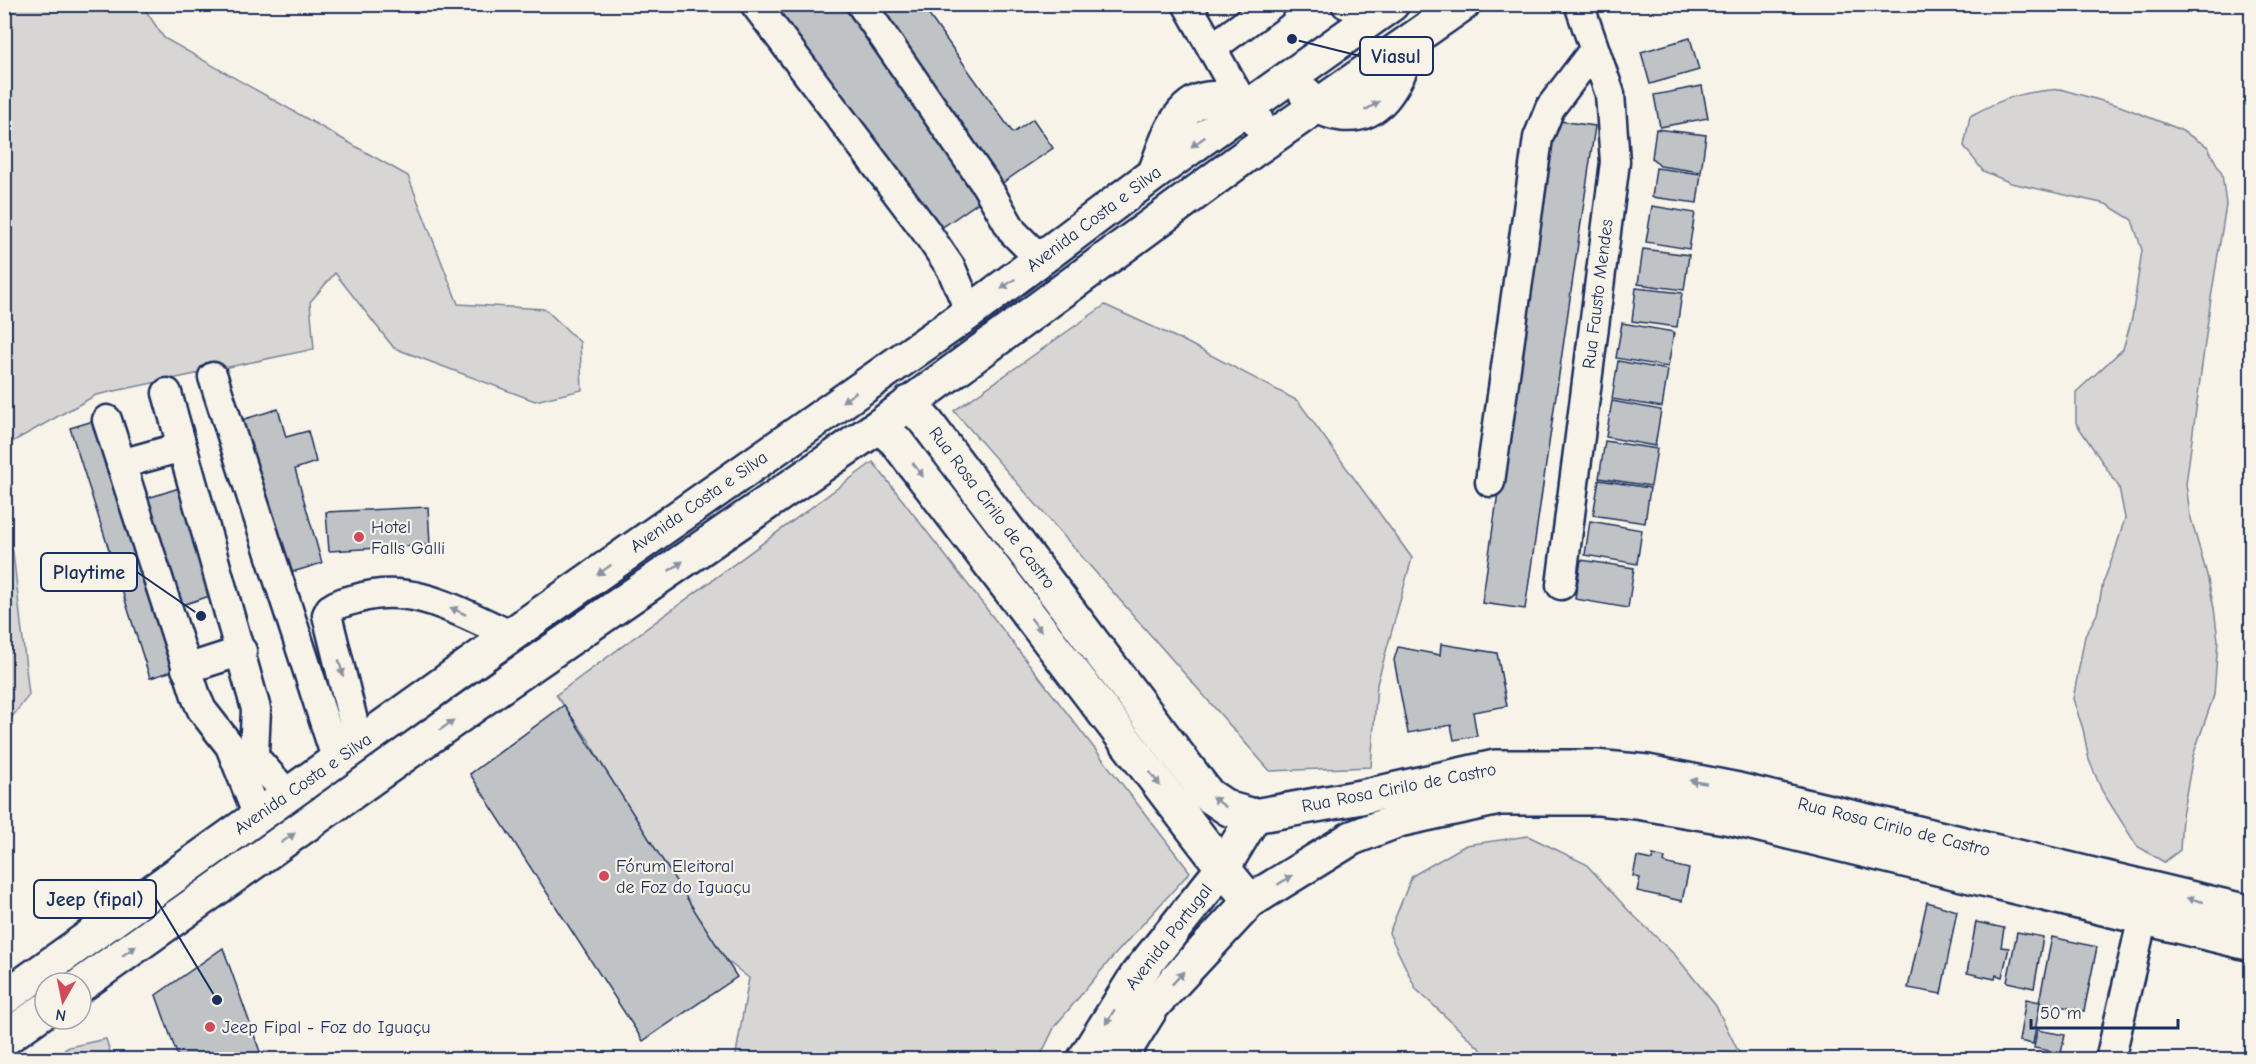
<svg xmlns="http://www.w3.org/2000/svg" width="2256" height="1064" viewBox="0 0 2256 1064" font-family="'Comic Neue',sans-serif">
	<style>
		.green { fill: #d7d6d4; stroke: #798299; stroke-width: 1.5 }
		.building { fill: #c0c3c5; stroke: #1b2f5e; stroke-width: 1.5 }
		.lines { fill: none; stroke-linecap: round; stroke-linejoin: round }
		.minor-casing { stroke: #1b2f5e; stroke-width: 33 }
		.major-casing { stroke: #1b2f5e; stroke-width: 38 }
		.minor { stroke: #f7f3e8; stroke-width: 28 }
		.major { stroke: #f7f3e8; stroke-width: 33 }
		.oneway { fill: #8991a3 }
		.poi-dot { fill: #d1495b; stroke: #f7f3e8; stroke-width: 2 }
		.labels { text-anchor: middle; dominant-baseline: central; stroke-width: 4.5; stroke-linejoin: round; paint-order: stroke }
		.street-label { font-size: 18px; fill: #1b2f5e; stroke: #f7f3e8 }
		.poi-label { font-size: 18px; fill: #1b2f5e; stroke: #f7f3e8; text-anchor: start }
		.leader { fill: none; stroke: #1b2f5e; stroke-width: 2 }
		.callout-dot { fill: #1b2f5e; stroke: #f7f3e8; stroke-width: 2 }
		.callout { fill: #f7f3e8; stroke: #1b2f5e; stroke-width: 2 }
		.callout-label { font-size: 20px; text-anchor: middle; font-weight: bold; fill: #1b2f5e }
	</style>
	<rect width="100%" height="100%" fill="#f7f3e8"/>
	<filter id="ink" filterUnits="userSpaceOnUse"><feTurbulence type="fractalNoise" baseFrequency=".0167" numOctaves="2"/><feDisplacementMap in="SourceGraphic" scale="12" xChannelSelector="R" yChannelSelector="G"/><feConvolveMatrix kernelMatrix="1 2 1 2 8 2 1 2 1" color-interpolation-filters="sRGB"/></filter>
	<g filter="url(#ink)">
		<g class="green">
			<path d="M5,5h137l22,33 244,138 50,128 87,5 35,33 2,48 -47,11 -141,-53 -59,-75 -25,29 4,47 -218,46 -91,51z"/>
			<path d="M2060,89l60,17 59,23 28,17 15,28 4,31 -15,93 -25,186 4,31 17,60 7,33 4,32 -4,55 -21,61 -11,60 -2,34 -16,12 -27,-16 -35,-55 -13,-31 -6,-31 -10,-30 12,-63 12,-22 6,-31 12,-32 10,-33 -6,-31 -43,-64v-31l47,-43 9,-31 10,-68 -10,-30 -26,-16 -95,-21 -28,-12 -19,-25 6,-30c33,-18 52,-24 90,-27z"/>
			<path d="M1105,305l81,37 112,59 114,157 -35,126 -6,83 -101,4 -316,-360z"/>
			<path d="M873,462l317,410 -80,88 -55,66 -16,33h-302l-1,-5 13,-76 -63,-49 -36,-74 -62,-116 -32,-44z"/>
			<path d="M4,535l9,17 16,143 -24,31z"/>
			<path d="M1528,836l58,28 43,47 46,44 41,51 26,53h-251l-75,-70 -27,-56 23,-57 54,-31z"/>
			<path d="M106,1039l6,20h-62l19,-12z"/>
		</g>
		<g class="building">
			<path d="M770,4h78l138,193 -52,36z"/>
			<path d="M875,4h46l92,129 20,-14 20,29 -52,36z"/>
			<path d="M1690,38l9,32 -49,14 -9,-32z"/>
			<path d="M1702,86l6,32 -48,9 -6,-32z"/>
			<path d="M1552,120l43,6 -70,483 -43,-6z"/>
			<path d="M1656,129l50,6 -5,37 -41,-6 -8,-8z"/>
			<path d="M1656,168l45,6 -4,29 -45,-6z"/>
			<path d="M1652,206l43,7 -6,36 -43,-7z"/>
			<path d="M1643,249l46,6 -5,35 -46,-6z"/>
			<path d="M1636,288l46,5 -5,34 -45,-6z"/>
			<path d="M1622,323l52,9 -6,35 -52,-9z"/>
			<path d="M1618,361l50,9 -6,37 -50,-8z"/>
			<path d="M1612,401l49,9 -6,36 -49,-9z"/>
			<path d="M278,409l8,28 22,-6 8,31 -21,7 27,94 -36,11 -45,-154z"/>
			<path d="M100,419l79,250 -29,9 -80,-250z"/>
			<path d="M1605,441l52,8 -6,37 -52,-8z"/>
			<path d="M1599,480l51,8 -5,35 -52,-8z"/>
			<path d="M182,487l34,107 -37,12 -34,-107z"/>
			<path d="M428,507l2,38 -101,6 -3,-39z"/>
			<path d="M1590,521l52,9 -5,34 -52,-9z"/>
			<path d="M1581,560l53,8 -6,40 -53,-9z"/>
			<path d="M1441,644l56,9 10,53 -34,6 4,24 -23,4 -3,-15 -43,8 -14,-73 4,-13 42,8z"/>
			<path d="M564,705l173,272 -94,64 -173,-267z"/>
			<path d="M1653,855l12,3 -1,5 25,6 -7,32 -45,-10 3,-13 -7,-2 4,-19 15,3z"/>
			<path d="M1927,902l30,9 -16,83 -33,-6z"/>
			<path d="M1976,922l28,6 -3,19 8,1 -7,29 -6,-2 -1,4 -28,-6z"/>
			<path d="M2017,932l26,5 -9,51 -27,-6z"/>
			<path d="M2052,937l45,10 -13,64 -45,-9z"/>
			<path d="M223,948l40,112h-84l-23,-65z"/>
			<path d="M2026,999l14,3 -7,42 -14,-3z"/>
			<path d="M2037,1030l28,5 -4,18 -27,-5z"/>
		</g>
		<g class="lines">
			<defs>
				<g id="minor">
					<path d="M755,4l170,226 26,38 19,44"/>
					<path d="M861,4l125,181 27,47 28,28"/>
					<path d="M1187,4l59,105"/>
					<path d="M1346,4l32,11"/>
					<path d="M1212,48l60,-44"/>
					<path d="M213,377l124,384"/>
					<path d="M167,393l89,316 -2,44 2,6 32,36"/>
					<path d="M107,420l90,279 5,11 28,36 28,70"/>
					<path d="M121,464l61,-17"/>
					<path d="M1490,482l48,-344 12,-30 44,-58"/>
					<path d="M1561,585l54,-423 -5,-68 -31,-90"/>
					<path d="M186,669l56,-18"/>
					<path d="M359,745l-32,-130 3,-6c8,-6 17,-8 26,-10 57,-18 104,14 155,36"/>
					<path d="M2110,1060l38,-165"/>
				</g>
				<g id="major">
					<path d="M1306,94c9,12 22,18 36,20 44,5 56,-43 72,-75"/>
					<path d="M1155,173c11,-30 24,-80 65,-74 16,3 26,9 36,21"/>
					<path d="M909,403l18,20 281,372 21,14 25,7 107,-19 134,-30h100l52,5 91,18 514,123"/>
					<path d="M879,426l17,15 327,427 27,33 102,-63 47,-18 101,-22h99l38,4 94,16 521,126"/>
					<path d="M81,985l426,-303 372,-256 372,-274 212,-148"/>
					<path d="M4,998l507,-363 459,-323 185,-139 237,-169"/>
					<path d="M4,1039l41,-29"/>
					<path d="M1084,1060l53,-85 86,-107 31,-52"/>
					<path d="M1119,1060l34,-55 97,-104"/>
				</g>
			</defs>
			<use href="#minor" class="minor-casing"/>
			<use href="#major" class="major-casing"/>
			<use href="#minor" class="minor"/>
			<use href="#major" class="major"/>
		</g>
		<defs><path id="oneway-solid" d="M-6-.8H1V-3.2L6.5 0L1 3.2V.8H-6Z" transform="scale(1.5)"/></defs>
		<g class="oneway">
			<use href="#oneway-solid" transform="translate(1372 106) rotate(-32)"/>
			<use href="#oneway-solid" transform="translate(1198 142) rotate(145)"/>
			<use href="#oneway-solid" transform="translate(1008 284) rotate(144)"/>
			<use href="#oneway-solid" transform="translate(849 397) rotate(145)"/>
			<use href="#oneway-solid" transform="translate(918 470) rotate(53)"/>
			<use href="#oneway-solid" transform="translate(676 566) rotate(-34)"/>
			<use href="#oneway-solid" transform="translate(604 570) rotate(145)"/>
			<use href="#oneway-solid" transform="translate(458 611) rotate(-155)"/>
			<use href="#oneway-solid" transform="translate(1036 625) rotate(53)"/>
			<use href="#oneway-solid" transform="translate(341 668) rotate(75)"/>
			<use href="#oneway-solid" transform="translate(447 725) rotate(-35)"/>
			<use href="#oneway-solid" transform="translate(1155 779) rotate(53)"/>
			<use href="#oneway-solid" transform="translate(1698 782) rotate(-169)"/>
			<use href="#oneway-solid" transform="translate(1219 802) rotate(-145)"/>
			<use href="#oneway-solid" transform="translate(288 838) rotate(-35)"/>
			<use href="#oneway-solid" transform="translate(1285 880) rotate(-32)"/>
			<use href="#oneway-solid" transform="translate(2195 900) rotate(-167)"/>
			<use href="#oneway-solid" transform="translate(129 951) rotate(-35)"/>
			<use href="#oneway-solid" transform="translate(1178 978) rotate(-47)"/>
			<use href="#oneway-solid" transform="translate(1110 1017) rotate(122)"/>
		</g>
	</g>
	<g class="poi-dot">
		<circle cx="359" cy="537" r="6"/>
		<circle cx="604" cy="876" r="6"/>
		<circle cx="210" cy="1027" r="6"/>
	</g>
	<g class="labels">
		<g class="street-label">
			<text transform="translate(1094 219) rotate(-37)">Avenida Costa e Silva</text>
			<text transform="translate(1598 294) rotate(-83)">Rua Fausto Mendes</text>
			<text transform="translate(699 502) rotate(-35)">Avenida Costa e Silva</text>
			<text transform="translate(992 508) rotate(53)">Rua Rosa Cirilo de Castro</text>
			<text transform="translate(303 784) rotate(-35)">Avenida Costa e Silva</text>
			<text transform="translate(1399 788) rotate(-11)">Rua Rosa Cirilo de Castro</text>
			<text transform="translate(1894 827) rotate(14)">Rua Rosa Cirilo de Castro</text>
			<text transform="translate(1169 937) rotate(-52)">Avenida Portugal</text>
		</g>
		<g class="poi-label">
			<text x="371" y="527">Hotel<tspan x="371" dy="21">Falls Galli</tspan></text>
			<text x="616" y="866">Fórum Eleitoral<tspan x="616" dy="21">de Foz do Iguaçu</tspan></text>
			<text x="222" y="1027">Jeep Fipal - Foz do Iguaçu</text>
		</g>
	</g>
	<path class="leader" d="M1292 39L1360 56M201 616L137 572M217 1000L156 899"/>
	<g class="callout-dot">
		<circle cx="1292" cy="39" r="6"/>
		<circle cx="201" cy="616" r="6"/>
		<circle cx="217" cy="1000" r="6"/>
	</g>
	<g class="callout">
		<rect x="1360" y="37" width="73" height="38" rx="6"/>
		<rect x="41" y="553" width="96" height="38" rx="6"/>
		<rect x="34" y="880" width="122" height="38" rx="6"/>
	</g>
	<g class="callout-label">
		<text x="1396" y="63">Viasul</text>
		<text x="89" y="579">Playtime</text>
		<text x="95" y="906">Jeep (fipal)</text>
	</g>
	<rect width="2256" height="1064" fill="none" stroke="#f7f3e8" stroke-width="24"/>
	<rect x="12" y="12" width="2232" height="1040" fill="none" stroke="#1b2f5e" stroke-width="2" filter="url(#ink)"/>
	<g transform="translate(63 1001) rotate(189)"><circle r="28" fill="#f7f3e8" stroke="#9fa5b1" stroke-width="1.5"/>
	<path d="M0-4.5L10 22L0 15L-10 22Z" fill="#d1495b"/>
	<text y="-9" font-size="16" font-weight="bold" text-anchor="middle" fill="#1b2f5e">N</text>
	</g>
	<path d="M2031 1019v9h147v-9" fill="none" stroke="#1b2f5e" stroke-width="3"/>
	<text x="2040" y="1019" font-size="18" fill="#1b2f5e" stroke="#f7f3e8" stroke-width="4.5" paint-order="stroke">50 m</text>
</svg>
